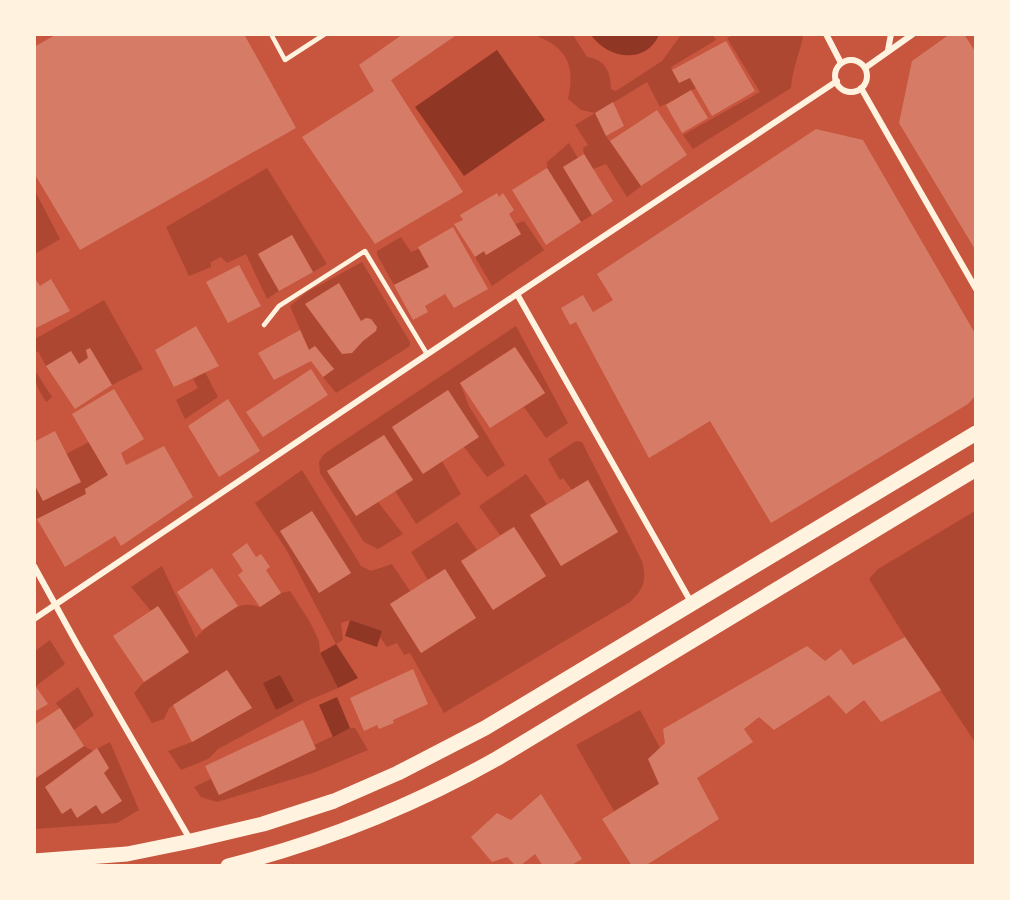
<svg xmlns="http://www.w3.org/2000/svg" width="1010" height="900" viewBox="0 0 1010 900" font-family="'Roboto Condensed',sans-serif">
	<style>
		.green { fill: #ae4732 }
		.water { fill: #8f3625 }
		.building { fill: #d67c66 }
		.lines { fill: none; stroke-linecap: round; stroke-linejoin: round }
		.service { stroke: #fff3e0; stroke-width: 4.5 }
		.minor { stroke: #fff3e0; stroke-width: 6 }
		.primary { stroke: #fff3e0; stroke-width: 15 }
	</style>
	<rect width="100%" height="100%" fill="#c8553d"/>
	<g class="green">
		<path d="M537,35h36l14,22c18,2 24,15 24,32l5,2 46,-30 19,-26h32l3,5 -45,27 1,3 18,8 6,10 -36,19 -13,-25 -51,31 10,23 35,50 -14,11 -21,-33 -13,5 -9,-15 -1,-6 5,-3 -13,-20 20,-12 -14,-3 -13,-11c7,-30 1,-50 -29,-62z"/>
		<path d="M734,35h68l1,2c-4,18 -11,33 -12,51l-98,61 -10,-14 77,-43 -33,-54z"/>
		<path d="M569,143l9,15 -15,9 29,48 -11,7 -34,-54v-6z"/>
		<path d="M267,168l60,96 -14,8 -21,-37 -34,19 21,37 -12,8 -21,-45 -19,9 -6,-6 -10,5v5l-22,9 -23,-49z"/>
		<path d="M35,191l25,48 -25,15h-1z"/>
		<path d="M524,221l20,29 -52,36 -17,-29 9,-6 2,4 35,-21 -6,-10z"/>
		<path d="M401,237l10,15 8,-3 10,18 -35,18 -17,-30v-4z"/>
		<path d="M362,262l48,80v4l-74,47 -13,-16 11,-8 -19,-23 -6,4 -19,-44 17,-14z"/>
		<path d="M104,300l39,69 -31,16 -22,-37 -4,2 2,8 -9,6 -8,-13 -25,15 -8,-15 -3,2v-14z"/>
		<path d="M516,326l52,97 -22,15 -22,-31 21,-14 -30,-46 -55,36 9,23 36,59 -18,12 -23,-30 -16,-57 -56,37 30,46 20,-12 19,33 -45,30 -21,-33 18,-12 -29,-44 -57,36 29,45 22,-14 25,32 -25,15 -14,-7 -44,-69 -1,-11 5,-8z"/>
		<path d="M34,369l18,28 -6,5c-7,-11 -12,-20 -12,-33z"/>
		<path d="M205,372l13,25 -33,22 -9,-19 22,-12 -5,-9z"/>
		<path d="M576,441l6,1 60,119c5,19 2,28 -12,41l-186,111 -34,-60 -6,2 -7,-12 -10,4 -7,-10 1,-6 -31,-11 -9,3 2,17 -7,4 -50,-95 -31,-46 47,-33 59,96 10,5 21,-7 18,27 -20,13 31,49 55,-35 -31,-49 -17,11 -17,-28 46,-30 20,28 -16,11 32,49 53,-34 -32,-49 -14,8 -21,-29 47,-32 21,30 -16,11 30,51 57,-34 -30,-51 -16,9 -9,-12 -3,2 -12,-21z"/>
		<path d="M89,442l19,33 -23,14 1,5 -49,25 -2,-3 -1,-32 32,-30z"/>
		<path d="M975,511v231l-70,-105 -36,-58 9,-10z"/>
		<path d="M162,566l34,72c8,-10 37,-33 49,-33 5,-1 10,1 15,2l21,-14 9,-2 20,31 9,19 1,12 18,35 -33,14 -87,47 -10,10 -27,11 -13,-19 24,-9 60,-34 -25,-38 -58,38 -5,11 -12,4 -18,-30 10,-11 45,-30 -31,-46 -7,5 -20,-24z"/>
		<path d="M50,640l15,24 -29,22 -1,-35z"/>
		<path d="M78,687l16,28 -20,15 -18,-27z"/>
		<path d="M640,710l20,38 -1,36 -45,27 -38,-66z"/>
		<path d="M350,728h5l13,22 -55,23 -96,29 -16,-5 -7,-10 17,-8 8,16 97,-46 -2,-4z"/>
		<path d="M110,742l29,68 -22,13 -82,6v-50l49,-33 9,5z"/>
	</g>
	<g class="water">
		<path d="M591,35h68c-14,30 -51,24 -68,0z"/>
		<path d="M497,50l48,70 -81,56 -49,-69z"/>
		<path d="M350,620l32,11 -5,16 -32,-11z"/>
		<path d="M336,644l22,34 -20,10 -18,-35z"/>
		<path d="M280,675l14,26 -18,9 -13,-27z"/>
		<path d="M337,697l13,31 -17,9 -14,-32z"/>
	</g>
	<g class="building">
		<path d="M57,34h187l52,94 -216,122 -46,-77v-126z"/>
		<path d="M403,34h55l-67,46 72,112 -88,52 -73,-107 72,-46 -15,-26z"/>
		<path d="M950,34h14l12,19v198l-77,-128 13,-62z"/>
		<path d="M726,41l29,50 -43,25 -22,-38 -11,5 -7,-13z"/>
		<path d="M691,90l17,28 -26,15 -16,-28z"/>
		<path d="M613,102l11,24 -18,10 -11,-23z"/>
		<path d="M657,110l30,45 -46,31 -31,-45z"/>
		<path d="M816,129l47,11 113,195v60l-8,9 -197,119 -61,-102 -61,37 -73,-136 -6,3 -9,-17 22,-13 10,17 20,-12 -16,-26z"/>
		<path d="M584,154l29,47 -21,14 -29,-48z"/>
		<path d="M547,168l34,54 -35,23 -34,-55z"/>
		<path d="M497,193l2,4 4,-4 11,17 -5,4 12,20 -35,21 -2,-4 -9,6 -21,-33 9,-4 -3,-5z"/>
		<path d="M453,227l35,62 -34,19 -9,-14 -20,12 3,6 -15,8 -19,-35 35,-18 -11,-20z"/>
		<path d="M292,235l21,37 -34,19 -21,-37z"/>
		<path d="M239,265l22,41 -33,17 -22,-41z"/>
		<path d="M34,277l6,9 11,-7 19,32 -36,18z"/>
		<path d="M339,283l22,38 5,-3 5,1 6,8 -1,4 -13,10 -11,12 -10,1 -37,-50z"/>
		<path d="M196,326l23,40 -45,21 -19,-37z"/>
		<path d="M300,330l9,20 6,-4 19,23 -11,8 -12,-16 -37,19 -16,-27z"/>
		<path d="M515,347l30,46 -55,35 -30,-45z"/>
		<path d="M90,348l22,37 -37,24 -29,-43 25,-15 8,13 9,-6 -2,-8z"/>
		<path d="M311,369l17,26 -65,42 -17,-25z"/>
		<path d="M114,389l30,50 -23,14 5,12 38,-19 29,51 -72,49 -6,-10 -50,31 -28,-48 49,-25 -1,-5 23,-14 -36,-61z"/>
		<path d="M448,390l31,47 -56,37 -31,-47z"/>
		<path d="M228,399l32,52 -41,26 -31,-51z"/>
		<path d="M55,431l26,51 -38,19 -9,-17v-42z"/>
		<path d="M384,435l29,45 -57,36 -29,-45z"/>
		<path d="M588,480l30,52 -57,34 -31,-51z"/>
		<path d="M312,511l39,62 -32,20 -39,-62z"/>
		<path d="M514,527l32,49 -53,34 -32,-49z"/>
		<path d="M247,543l9,14 5,-3 9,13 -4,3 15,23 -21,14 -22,-32 5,-4 -11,-17z"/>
		<path d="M212,568l26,38 -36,24 -25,-38z"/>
		<path d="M445,569l31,49 -55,35 -31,-49z"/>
		<path d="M158,606l31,46 -45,30 -31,-46z"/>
		<path d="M905,637l36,53 -60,32 -17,-22 -18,14 -17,-19 -55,35 -15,-13 -15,12 9,13 -56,36 22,41 -74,47h-13l-30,-47 57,-35 -11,-25 17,-16 -2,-14 144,-83 18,15 16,-12 12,16z"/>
		<path d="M413,669l15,35 -35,16 1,3 -15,6 -2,-4 -13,6 -14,-33z"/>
		<path d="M227,670l25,38 -60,34 -19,-37z"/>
		<path d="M34,684l14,20 -14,8z"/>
		<path d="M60,708l24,38 -50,33v-54z"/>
		<path d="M303,720l13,29 -97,46 -14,-29z"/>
		<path d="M97,748l12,20 -5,5 18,28 -20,13 -6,-9 -19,13 -6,-10 -9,6 -17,-27z"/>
		<path d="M541,794l41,65 -12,7h-27l-8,-12 -15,12h-4l-9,-9 -15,5 -21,-25 26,-24 14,7z"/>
	</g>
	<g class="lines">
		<g class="service">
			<path d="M271,34l14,26 40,-26"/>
			<path d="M264,325l15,-19 86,-55 62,103"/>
		</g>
		<g class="minor">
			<path d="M826,34l15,29"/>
			<path d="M888,50l3,-16"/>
			<circle cx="851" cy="76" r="16"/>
			<path d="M865,68l48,-34"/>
			<path d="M861,88l115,201"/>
			<path d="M517,294l174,308"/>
			<path d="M34,566l43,78 114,197"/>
			<path d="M34,619l483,-325 320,-213"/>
		</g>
		<g class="primary">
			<path d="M34,861l93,-7 64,-13 72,-17 71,-23 64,-28 87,-45 491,-295"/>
			<path d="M228,866c96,-24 185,-60 270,-108l478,-289"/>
		</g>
	</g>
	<rect width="1010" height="900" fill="none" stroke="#fff3e0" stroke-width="72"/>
</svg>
